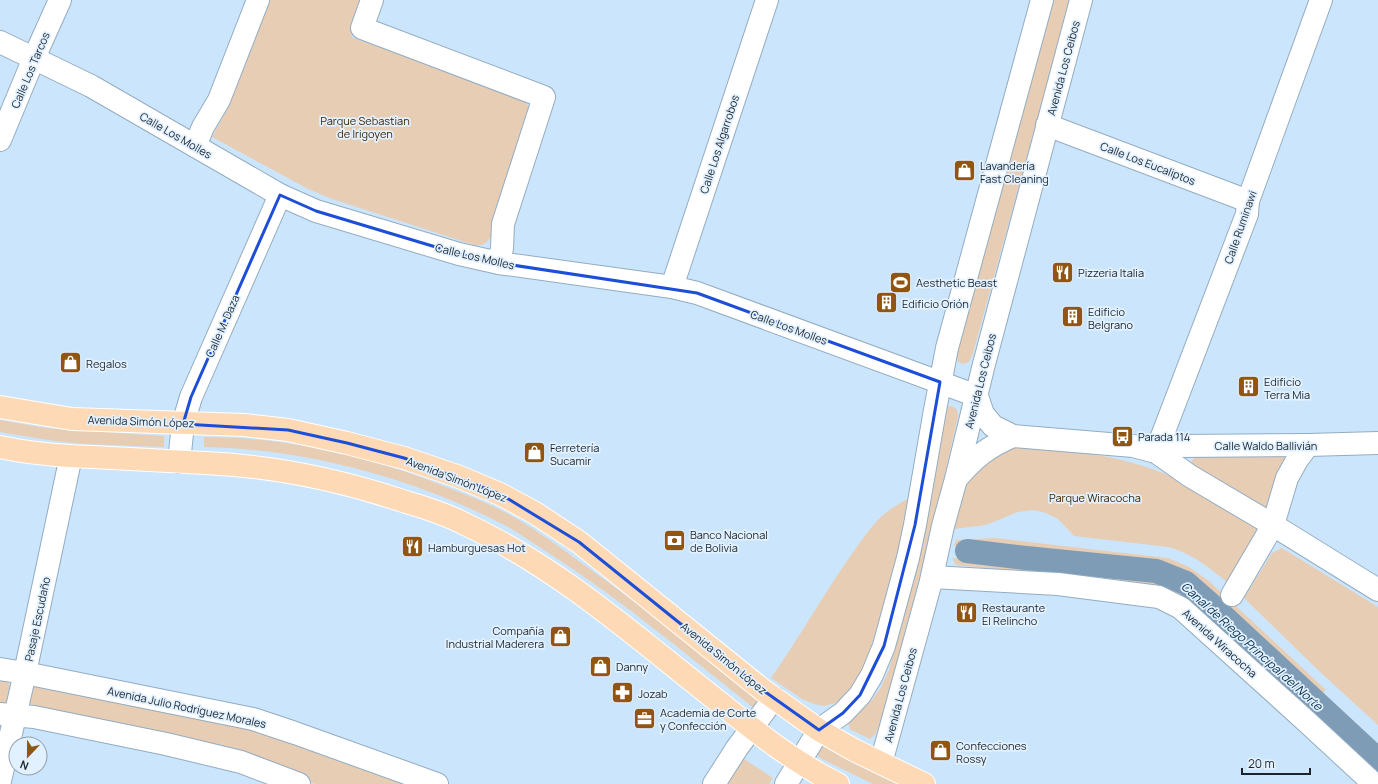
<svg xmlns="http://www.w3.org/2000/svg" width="1378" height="784" viewBox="0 0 1378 784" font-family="Manrope,sans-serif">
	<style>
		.green { fill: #e8cdb5 }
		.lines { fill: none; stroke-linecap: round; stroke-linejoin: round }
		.canal { stroke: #7e9cb6; stroke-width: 24 }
		.minor-casing { stroke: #93acc1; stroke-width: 24 }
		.major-casing { stroke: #fff; stroke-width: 24 }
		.minor { stroke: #fff; stroke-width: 22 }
		.major { stroke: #fed9b6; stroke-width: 22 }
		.marked { fill: none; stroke: #1d4ed8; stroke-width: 3; stroke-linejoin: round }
		.labels { text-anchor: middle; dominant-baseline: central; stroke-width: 3.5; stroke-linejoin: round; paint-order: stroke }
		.street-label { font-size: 11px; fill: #1b242c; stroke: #e2f1ff }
		.park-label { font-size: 11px; fill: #422402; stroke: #e2f1ff }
		.poi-label { font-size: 11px; fill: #1b242c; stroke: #e2f1ff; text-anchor: start }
		.water-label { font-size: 12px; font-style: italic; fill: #052d48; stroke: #e2f1ff }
	</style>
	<rect width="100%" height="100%" fill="#cbe6fc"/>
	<g class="green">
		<path d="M269,0h94l-11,31 -1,3 2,4 162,55c12,8 14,11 15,25l-39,119c-5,7 -8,9 -17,8l-142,-46 -24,-10 -96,-52 17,-31z"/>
		<path d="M1053,0h17l-97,353 -4,9 -6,2 -5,-2 -2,-8z"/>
		<path d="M948,406c7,0 10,3 10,10l-21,93 -50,196 -11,28 -6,6 -19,-9 -3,-6 23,-23 9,-12 9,-19 20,-77 35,-183z"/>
		<path d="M0,420l46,8 118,8v11l-82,-3 -34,-4 -43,-7 -5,-1z"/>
		<path d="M204,437c86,0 171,20 250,53 21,8 43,17 63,29 22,13 43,28 63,43 62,43 121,92 181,140l-6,7c-67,-53 -133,-109 -205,-155 -14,-9 -28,-19 -42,-27 -91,-48 -201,-78 -304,-80z"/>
		<path d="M1009,447c52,3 106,6 154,26 31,13 60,32 89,49l5,6v8l-29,47c-21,-17 -35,-29 -60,-36l-94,-11 -16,-17 -12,-6 -12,-3 -16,2 -32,13 -32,4 9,-40 6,-12z"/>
		<path d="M1282,455l4,6 -7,11 -14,37 -71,-40 -3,-7 4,-5z"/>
		<path d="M909,498l-15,75 -25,80 -5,14 -9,16 -10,13 -10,7 -11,3 -10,-2 -12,-5 -31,-21c28,-40 52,-83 80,-123 12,-16 23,-35 40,-46 5,-4 12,-7 18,-11z"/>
		<path d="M995,538l173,20 21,9 20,14 117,109 -4,4 -117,-105 -20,-14 -19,-8 -212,-21 2,-6z"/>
		<path d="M1282,548l96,59v118l-58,-53 -76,-74 28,-45z"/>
		<path d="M952,558l208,21 18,8 17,13 117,106 -6,6 -117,-105 -151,-34 -82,-8z"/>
		<path d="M0,679l6,1 4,5v14l-6,6h-4z"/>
		<path d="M30,684l223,43 159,57h-97l-68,-25 -209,-52 -7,-3 -4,-4z"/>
		<path d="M823,746l6,2 71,36h-27l-51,-25 -4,-3c-1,-5 1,-8 5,-10z"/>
		<path d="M741,757l32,21 -4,6h-45z"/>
	</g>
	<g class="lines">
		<path class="canal" d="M967,551l59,7 130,13 30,12 24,21 168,156"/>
		<defs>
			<g id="minor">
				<path d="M372,0l-10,28 182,69 -41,127 -1,24 -3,15"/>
				<path d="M0,42l91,44 189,109 36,16 143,43 40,9 173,24 25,6 280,103"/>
				<path d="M1047,125l201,76"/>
				<path d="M0,140l34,-82 26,-58"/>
				<path d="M195,146l8,-19 16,-27 39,-100"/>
				<path d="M672,287l95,-287"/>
				<path d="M977,396l6,18 10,12 20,10 120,10 23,6 34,24 83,49 105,65"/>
				<path d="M1156,452l91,-238 1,-13 73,-201"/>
				<path d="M1156,452l22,-6 130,-1 70,-2"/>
				<path d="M179,462l4,-38 8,-27 89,-202"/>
				<path d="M957,478c18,-21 31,-31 56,-42"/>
				<path d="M932,577l126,7 101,13 22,11 125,113 68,63"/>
				<path d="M1232,595l41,-70 14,-47 10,-18 11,-15"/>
				<path d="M0,669l25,4 228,46 42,14 142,51"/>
				<path d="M0,714l34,3 132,27 75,18 58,22"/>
				<path d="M881,763l49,-178 13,-59 13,-47 28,-115 97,-364"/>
				<path d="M0,781l25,-108 46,-217"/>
				<path d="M714,784l23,-36 37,-50"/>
				<path d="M786,784l33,-54 24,-17 17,-18 12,-20 12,-29 24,-88 7,-33 20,-115 12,-62 95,-348"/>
			</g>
			<g id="major">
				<path d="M0,407l72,12 172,6 44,5 59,13 57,15 53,18 43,18 35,19 44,29 185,149 55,39 35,20 70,34"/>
				<path d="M0,447c30,7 62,9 93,10 37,2 75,4 112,6 69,3 136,17 201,39 21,6 42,13 61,23 92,43 169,112 248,174 39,31 78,63 123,85"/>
			</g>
		</defs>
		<use href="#minor" class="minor-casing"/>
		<use href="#major" class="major-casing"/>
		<use href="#minor" class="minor"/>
		<use href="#major" class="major"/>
	</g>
	<path class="marked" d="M280,195l36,16 143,43 40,9 198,30 243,89 -25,143 -31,121 -24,49 -17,18 -24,17 -55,-39 -185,-149 -79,-48 -96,-36 -57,-15 -59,-13 -105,-6 8,-27z"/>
	<defs>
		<symbol id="shop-square" viewBox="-11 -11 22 22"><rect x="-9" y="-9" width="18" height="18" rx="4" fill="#8f5511" stroke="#e2f1ff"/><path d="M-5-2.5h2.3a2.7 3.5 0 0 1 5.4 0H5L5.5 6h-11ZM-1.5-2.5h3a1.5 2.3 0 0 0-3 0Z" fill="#fff"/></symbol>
		<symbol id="restaurant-square" viewBox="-11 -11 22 22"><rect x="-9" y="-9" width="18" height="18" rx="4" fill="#8f5511" stroke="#e2f1ff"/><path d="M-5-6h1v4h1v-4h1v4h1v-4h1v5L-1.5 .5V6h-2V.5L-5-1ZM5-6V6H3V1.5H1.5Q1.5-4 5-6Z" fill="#fff"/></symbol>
		<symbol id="stadium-square" viewBox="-11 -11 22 22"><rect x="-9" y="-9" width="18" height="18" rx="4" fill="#8f5511" stroke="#e2f1ff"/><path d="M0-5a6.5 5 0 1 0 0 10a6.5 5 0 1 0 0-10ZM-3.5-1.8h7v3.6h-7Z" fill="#fff"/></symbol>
		<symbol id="building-square" viewBox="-11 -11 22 22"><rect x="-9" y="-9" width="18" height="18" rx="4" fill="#8f5511" stroke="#e2f1ff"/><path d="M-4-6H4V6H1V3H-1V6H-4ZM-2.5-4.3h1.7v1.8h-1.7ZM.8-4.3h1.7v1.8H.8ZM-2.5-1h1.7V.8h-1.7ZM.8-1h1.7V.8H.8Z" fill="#fff"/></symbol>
		<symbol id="bus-square" viewBox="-11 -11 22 22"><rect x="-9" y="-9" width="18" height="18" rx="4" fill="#8f5511" stroke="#e2f1ff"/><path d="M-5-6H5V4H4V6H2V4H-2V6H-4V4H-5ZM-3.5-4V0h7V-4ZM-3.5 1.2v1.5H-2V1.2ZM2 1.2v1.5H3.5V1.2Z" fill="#fff"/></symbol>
		<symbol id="bank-square" viewBox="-11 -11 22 22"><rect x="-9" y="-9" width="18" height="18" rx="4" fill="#8f5511" stroke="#e2f1ff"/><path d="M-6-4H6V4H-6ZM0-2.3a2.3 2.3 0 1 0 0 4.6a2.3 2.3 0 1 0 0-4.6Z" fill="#fff"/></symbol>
		<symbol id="pharmacy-square" viewBox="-11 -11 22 22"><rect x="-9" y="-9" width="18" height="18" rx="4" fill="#8f5511" stroke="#e2f1ff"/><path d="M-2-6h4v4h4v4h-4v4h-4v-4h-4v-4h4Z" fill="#fff"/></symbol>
		<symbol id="office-square" viewBox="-11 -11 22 22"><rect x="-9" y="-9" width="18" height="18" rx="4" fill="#8f5511" stroke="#e2f1ff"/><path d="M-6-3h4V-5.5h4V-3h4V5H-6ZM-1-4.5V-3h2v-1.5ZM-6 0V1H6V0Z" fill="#fff"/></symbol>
	</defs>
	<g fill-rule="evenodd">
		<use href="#shop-square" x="952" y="158" width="25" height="25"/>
		<use href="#restaurant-square" x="1050" y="260" width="25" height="25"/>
		<use href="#stadium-square" x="888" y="270" width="25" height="25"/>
		<use href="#building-square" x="874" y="290" width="25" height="25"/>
		<use href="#building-square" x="1060" y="304" width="25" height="25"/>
		<use href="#shop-square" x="58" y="350" width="25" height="25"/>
		<use href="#building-square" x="1236" y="374" width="25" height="25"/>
		<use href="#bus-square" x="1110" y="424" width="25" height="25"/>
		<use href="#shop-square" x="522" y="440" width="25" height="25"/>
		<use href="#bank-square" x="662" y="528" width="25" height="25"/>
		<use href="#restaurant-square" x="400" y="534" width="25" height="25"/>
		<use href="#restaurant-square" x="954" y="600" width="25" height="25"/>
		<use href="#shop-square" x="548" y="624" width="25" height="25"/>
		<use href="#shop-square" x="588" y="654" width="25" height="25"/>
		<use href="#pharmacy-square" x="610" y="680" width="25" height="25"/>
		<use href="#office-square" x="632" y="706" width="25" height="25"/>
		<use href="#shop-square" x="928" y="738" width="25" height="25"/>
	</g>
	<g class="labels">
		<g class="street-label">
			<text transform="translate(1063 68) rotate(-75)">Avenida Los Ceibos</text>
			<text transform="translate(30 70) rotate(-67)">Calle Los Tarcos</text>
			<text transform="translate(176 135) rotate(30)">Calle Los Molles</text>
			<text transform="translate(719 144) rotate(-72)">Calle Los Algarrobos</text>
			<text transform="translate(1148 163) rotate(21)">Calle Los Eucaliptos</text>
			<text transform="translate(1240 227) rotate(-71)">Calle Ruminawi</text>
			<text transform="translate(475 256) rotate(13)">Calle Los Molles</text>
			<text transform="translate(222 326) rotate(-66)">Calle M. Daza</text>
			<text transform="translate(789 327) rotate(20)">Calle Los Molles</text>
			<text transform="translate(980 381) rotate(-76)">Avenida Los Ceibos</text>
			<text transform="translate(141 421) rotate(2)">Avenida Simón López</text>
			<text x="1266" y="445">Calle Waldo Ballivián</text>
			<text transform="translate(457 479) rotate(21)">Avenida Simón López</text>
			<text transform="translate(37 619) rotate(-78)">Pasaje Escudaño</text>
			<text transform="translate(1220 643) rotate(42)">Avenida Wiracocha</text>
			<text transform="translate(724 658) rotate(39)">Avenida Simón López</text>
			<text transform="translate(900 695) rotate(-75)">Avenida Los Ceibos</text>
			<text transform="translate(187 707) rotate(12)">Avenida Julio Rodríguez Morales</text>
		</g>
		<g class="park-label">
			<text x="365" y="120">Parque Sebastian<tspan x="365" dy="13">de Irigoyen</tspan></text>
			<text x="1095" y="497">Parque Wiracocha</text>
		</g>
		<g class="poi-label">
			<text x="980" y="165">Lavandería<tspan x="980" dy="13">Fast Cleaning</tspan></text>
			<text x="1078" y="272">Pizzeria Italia</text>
			<text x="916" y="282">Aesthetic Beast</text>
			<text x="902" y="303">Edificio Orión</text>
			<text x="1088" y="311">Edificio<tspan x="1088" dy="13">Belgrano</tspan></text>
			<text x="86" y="363">Regalos</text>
			<text x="1264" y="381">Edificio<tspan x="1264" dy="13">Terra Mia</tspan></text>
			<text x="1138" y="436">Parada 114</text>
			<text x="550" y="447">Ferretería<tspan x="550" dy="13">Sucamir</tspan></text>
			<text x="690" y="534">Banco Nacional<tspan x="690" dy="13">de Bolivia</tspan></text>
			<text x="428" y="547">Hamburguesas Hot</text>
			<text x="982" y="607">Restaurante<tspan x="982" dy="13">El Relincho</tspan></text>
			<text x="544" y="630" text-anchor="end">Compañía<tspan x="544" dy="13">Industrial Maderera</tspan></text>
			<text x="616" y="666">Danny</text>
			<text x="638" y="693">Jozab</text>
			<text x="660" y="712">Academia de Corte<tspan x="660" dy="13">y Confección</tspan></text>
			<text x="956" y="745">Confecciones<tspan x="956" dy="13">Rossy</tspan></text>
		</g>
		<g class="water-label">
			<text transform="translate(1252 646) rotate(42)">Canal de Riego Principal del Norte</text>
		</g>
	</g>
	<g transform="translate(28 756) rotate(202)"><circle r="19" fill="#e2f1ff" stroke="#929fab"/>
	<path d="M0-3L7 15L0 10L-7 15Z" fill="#8f5511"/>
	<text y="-6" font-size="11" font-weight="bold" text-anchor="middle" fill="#1b242c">N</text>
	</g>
	<path d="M1242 768v6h68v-6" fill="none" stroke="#1b242c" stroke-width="2"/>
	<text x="1248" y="768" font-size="12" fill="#1b242c" stroke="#e2f1ff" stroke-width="3" paint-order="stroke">20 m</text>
</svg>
